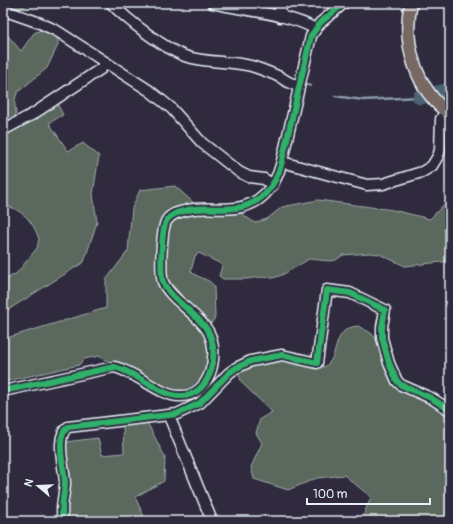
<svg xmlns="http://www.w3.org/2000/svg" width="453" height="524" viewBox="0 0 453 524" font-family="Pangolin,sans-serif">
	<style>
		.green { fill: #5a675d; stroke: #a1acaa }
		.water { fill: #4b6374; stroke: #8a9ca9 }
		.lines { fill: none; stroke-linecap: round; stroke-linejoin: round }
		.stream { stroke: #8a9ca9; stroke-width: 2.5 }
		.river { stroke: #4b6374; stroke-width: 15 }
		.minor-casing { stroke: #e8f1f8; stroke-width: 13 }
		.major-casing { stroke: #e8f1f8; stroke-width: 15 }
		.minor { stroke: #2f2a3d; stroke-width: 10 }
		.major { stroke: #776864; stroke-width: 12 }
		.cycleway-casing { stroke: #2f2a3d; stroke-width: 8 }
		.cycleway { stroke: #2db169; stroke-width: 6 }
	</style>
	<rect width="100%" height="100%" fill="#2f2a3d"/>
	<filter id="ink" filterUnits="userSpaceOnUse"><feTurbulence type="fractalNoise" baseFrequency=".025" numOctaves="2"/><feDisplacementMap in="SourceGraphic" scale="8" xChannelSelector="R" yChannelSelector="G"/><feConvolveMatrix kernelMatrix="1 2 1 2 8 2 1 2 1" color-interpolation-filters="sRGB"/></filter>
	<g filter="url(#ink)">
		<g class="green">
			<path d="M3,3h28l-28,14z"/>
			<path d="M43,29l15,8v8l-11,23 -29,24c-10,16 9,22 -15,34v-96l18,21 13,-18z"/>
			<path d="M57,103l6,12 -14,8 19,28 15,-8 16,13 -6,38 4,28 -13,40 -81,51v-32l14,-8 20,-25 2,-9c-6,-18 -17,-30 -36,-34v-71z"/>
			<path d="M175,186l20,18c-10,2 -21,2 -28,9 -4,3 -7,8 -8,13 -3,12 -4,53 2,62 12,19 35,30 45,50 5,10 3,22 0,32 -4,11 -15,22 -27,21 -13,0 -41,-19 -54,-26 -12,-4 -15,-1 -26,-9l-15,3 -5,6 -76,17v-43l103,-31v-28l22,-29 4,-43 8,-18z"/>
			<path d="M450,198v63l-45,5 -26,-12 -9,-1 -27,2 -7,5 -6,1 -21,-2 -27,16 -9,3 -12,-1 -15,2h-23l-4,-3 3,-10 -1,-2 -22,-11 -4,3 -4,15c5,7 18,7 23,15l1,31 -3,6 -6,-2 -37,-39 -3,-10 2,-43 3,-7 9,-5 22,-4 37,-1 16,11 12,-4 15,-12 36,-7 75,10 37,9z"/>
			<path d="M358,326l13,7 6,7 4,7 5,17 26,29 38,21v107h-89l10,-24 -27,-22 -27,3 -29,12 -34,-11 -3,-12 11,-24 -6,-10 4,-14 12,-7 -30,-29 -3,-8 1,-5 5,-3 31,-8 48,8c17,-9 6,-39 34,-41z"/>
			<path d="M147,422l18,35 -1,24 -29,16 11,24h-80l-1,-79 33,-4 4,17 22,-2 -1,-29z"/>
		</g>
		<path class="water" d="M450,87v18l-19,1 -4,-4 -3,-9z"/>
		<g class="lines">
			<g class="stream">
				<path d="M142,24l17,12"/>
				<path d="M286,75l10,5"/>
				<path d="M306,84l4,2"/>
				<path d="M335,96l28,4 57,-3"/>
			</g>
			<path class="river" d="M420,97l30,-7"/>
			<defs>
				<g id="minor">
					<path d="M111,3c15,16 56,48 77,54 20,6 43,4 63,9 10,3 20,7 29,11 6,4 12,8 19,9"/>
					<path d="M212,3c28,7 80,11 103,26"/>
					<path d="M279,3l2,10 -1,4"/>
					<path d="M3,10l37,13 17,8 93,60 21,17 31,35 37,29 10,5 15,2 9,6"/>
					<path d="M3,130l30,-16 69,-46 4,-5"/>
					<path d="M282,162l85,23 16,-1 39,-12 10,-6 6,-10 2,-6 1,-31 5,-8"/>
					<path d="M3,391l111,-24c21,4 46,29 65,29 31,2 42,-42 29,-65 -10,-17 -37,-31 -45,-49 -3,-9 -2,-54 4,-62 5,-7 13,-8 21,-10 16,-3 32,0 48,-2 24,-3 39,-21 45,-43l30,-129 9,-13 24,-20"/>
					<path d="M169,416l43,105"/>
					<path d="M63,521c-3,-16 1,-22 2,-37 0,-15 -11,-47 3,-57l109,-13 23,-11 29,-30 7,-5 15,-7 31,-6 35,8 10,-73 23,3 35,17 -3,17v11l7,25 8,18 4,4 30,13 19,12"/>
				</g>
				<path id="major" d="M411,3c-9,40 5,87 39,111"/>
			</defs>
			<use href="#minor" class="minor-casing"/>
			<use href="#major" class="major-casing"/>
			<use href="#minor" class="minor"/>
			<use href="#major" class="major"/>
			<defs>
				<g id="cycleway">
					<path d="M3,391l111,-24c21,4 46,29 65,29 31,2 42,-42 29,-65 -10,-17 -37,-31 -45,-49 -3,-9 -2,-54 4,-62 5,-7 13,-8 21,-10 16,-3 32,0 48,-2 24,-3 39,-21 45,-43l30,-129 9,-13 24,-20"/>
					<path d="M63,521c-3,-16 1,-22 2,-37 0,-15 -11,-47 3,-57l109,-13 23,-11 29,-30 7,-5 15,-7 31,-6 35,8 10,-73 23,3 35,17 -3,17v11l7,25 8,18 4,4 30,13 19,12"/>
				</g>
			</defs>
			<use href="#cycleway" class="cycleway-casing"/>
			<use href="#cycleway" class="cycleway"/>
		</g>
	</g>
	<rect width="453" height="524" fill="none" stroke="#2f2a3d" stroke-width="16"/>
	<rect x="8" y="8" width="437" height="508" fill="none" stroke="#e8f1f8" stroke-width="1.5" filter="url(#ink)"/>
	<g transform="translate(38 486) rotate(289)" stroke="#2f2a3d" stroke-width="3" paint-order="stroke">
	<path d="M0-3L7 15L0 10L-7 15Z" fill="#e8f1f8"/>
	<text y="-6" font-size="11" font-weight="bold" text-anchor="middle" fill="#e8f1f8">N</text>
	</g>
	<path d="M307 498v6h123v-6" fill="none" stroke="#e8f1f8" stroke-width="2"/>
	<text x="313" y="498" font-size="12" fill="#e8f1f8" stroke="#2f2a3d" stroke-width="3" paint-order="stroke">100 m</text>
</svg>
